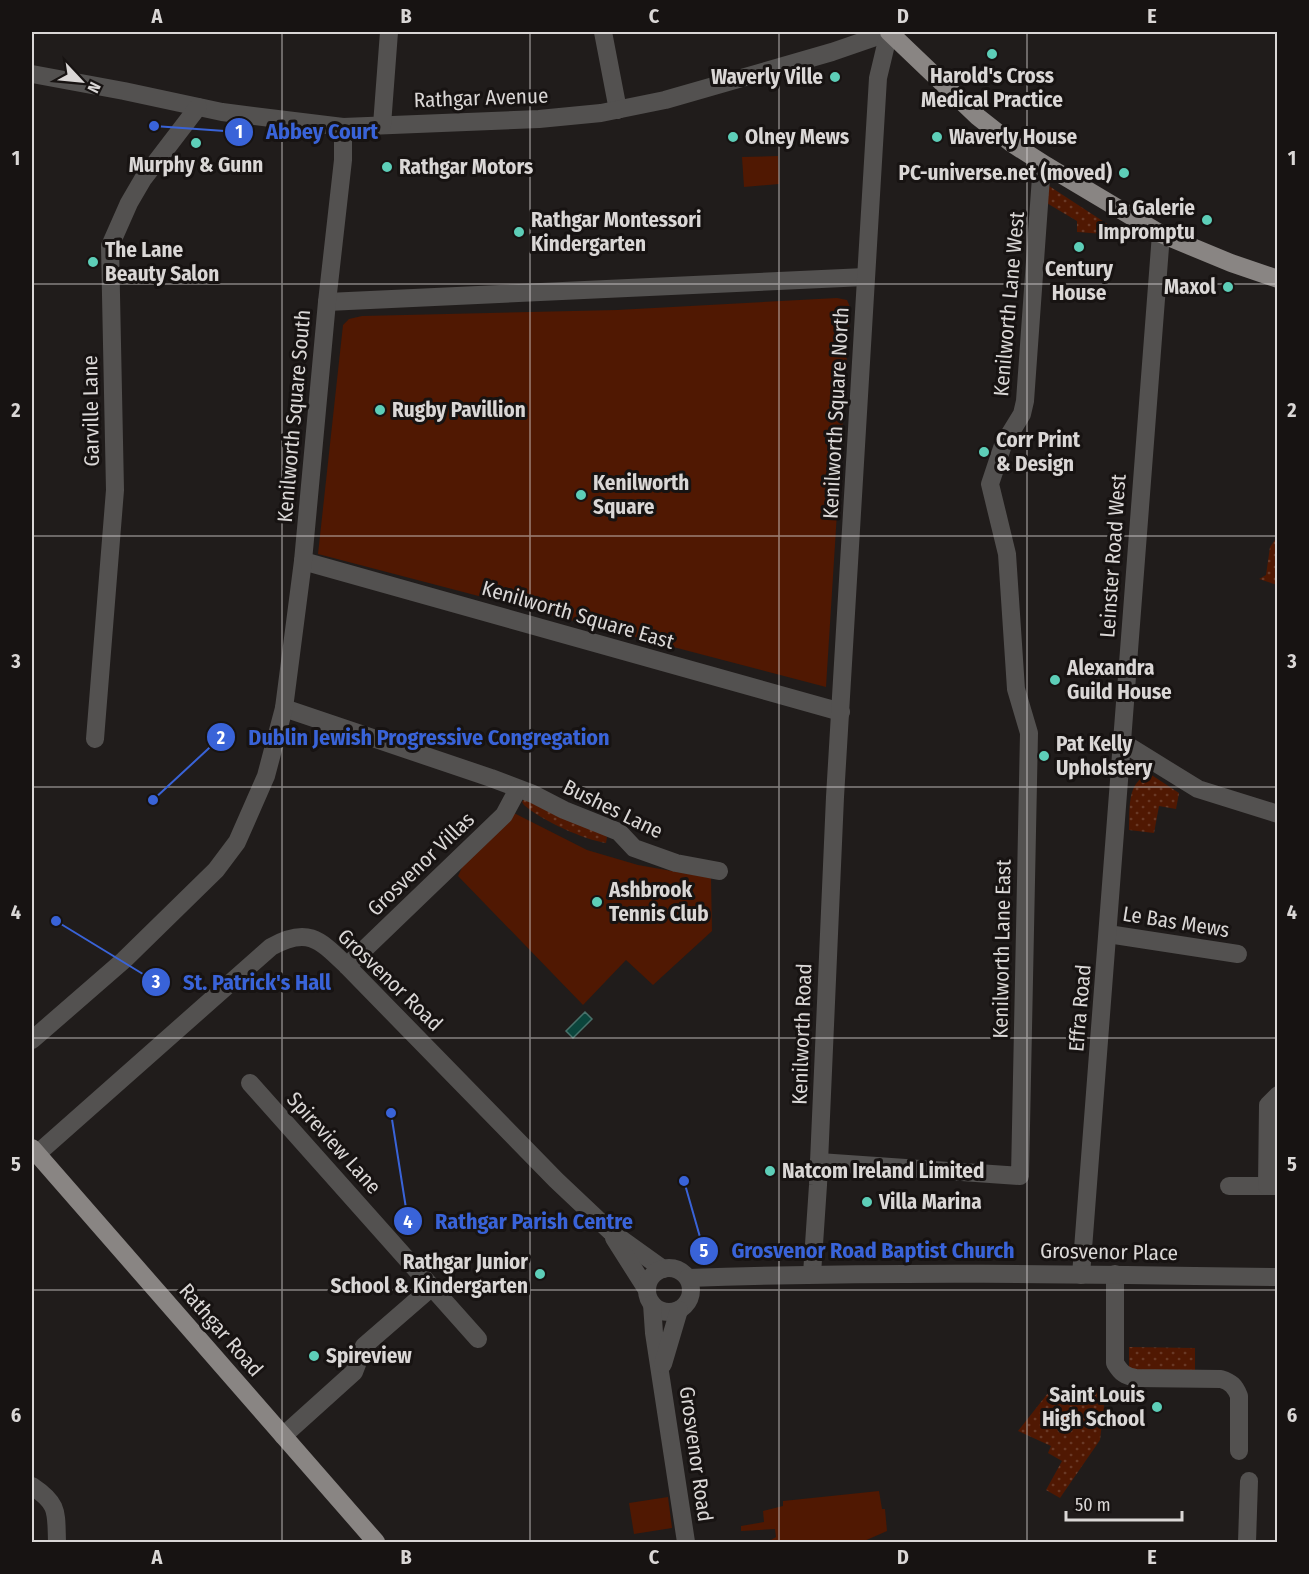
<svg xmlns="http://www.w3.org/2000/svg" width="1309" height="1574" viewBox="0 0 1309 1574" font-family="'Fira Sans Condensed',sans-serif">
	<style>
		.grass { fill: url(#grass-dots) }
		.garden { fill: #501802 }
		.water { fill: #0b453c; stroke: #49716a; stroke-width: 1.5 }
		.lines { fill: none; stroke-linecap: round; stroke-linejoin: round }
		.minor { stroke: #535150; stroke-width: 18 }
		.major { stroke: #898583; stroke-width: 18 }
		.grid { fill: none; stroke: #dad7d6; stroke-width: 1.5; stroke-opacity: 0.55 }
		.poi-dot { fill: #5dceb8; stroke: #171312; stroke-width: 2 }
		.labels { text-anchor: middle; dominant-baseline: central; stroke-width: 6; stroke-linejoin: round; paint-order: stroke }
		.poi-label { font-size: 21px; font-weight: bold; fill: #dad7d6; stroke: #171312; text-anchor: start }
		.street-label { font-size: 21px; fill: #dad7d6; stroke: #171312 }
		.leader { fill: none; stroke: #3963d8; stroke-width: 2 }
		.callout-dot { fill: #3963d8; stroke: #171312; stroke-width: 2 }
		.mark-label { font-size: 18px; text-anchor: middle; font-weight: bold; fill: #fff }
		.callout-label { font-size: 22px; text-anchor: middle; font-weight: bold; fill: #3963d8; stroke: #171312; stroke-width: 6; stroke-linejoin: round; paint-order: stroke }
		.neatline { fill: none; stroke: #dad7d6; stroke-width: 2 }
		.grid-label { font-size: 20px; text-anchor: middle; font-weight: bold; fill: #dad7d6 }
	</style>
	<defs>
		<pattern id="grass-dots" width="8" height="8" patternUnits="userSpaceOnUse" patternTransform="scale(1.5)"><rect width="8" height="8" fill="#501802"/><path d="M2 2h.1M6 6h.1" fill="none" stroke="#693926" stroke-width="1.8" stroke-linecap="round"/></pattern>
	</defs>
	<rect width="100%" height="100%" fill="#201c1b"/>
	<g class="grass">
		<path d="M1046,184l72,47v4l-41,-3v-11l-32,-19z"/>
		<path d="M1277,537v48l-18,-6 7,-4 4,-28z"/>
		<path d="M1150,774l29,19 -3,16 -17,-3 -5,27 -25,-3c1,-20 -3,-49 21,-56z"/>
		<path d="M525,798l70,31 12,8 -1,6c-21,-3 -66,-23 -82,-38l-2,-3z"/>
		<path d="M1129,1347l66,1v25h-66z"/>
		<path d="M1052,1388l54,1 -6,51 -40,58 -14,-8 16,-29 -14,-8 3,-7 -33,-15z"/>
	</g>
	<g class="garden">
		<path d="M778,156l1,28 -35,3 -2,-30z"/>
		<path d="M837,298l10,2 3,7 -24,380 -508,-133 25,-229 6,-6 13,-3 255,-6z"/>
		<path d="M514,813l73,37 51,15 73,13 1,53 -59,54 -27,-25 -43,45 -125,-129 7,-15z"/>
		<path d="M879,1491l3,18h3l2,22 -25,11h-91v-2l5,-3 -1,-8 -34,2v-5l23,-4 -1,-11 20,-5v-5z"/>
		<path d="M668,1497l4,31 -38,6 -5,-31z"/>
	</g>
	<path class="water" d="M585,1012l7,7 -19,19 -7,-7z"/>
	<g class="lines">
		<g class="minor">
			<path d="M603,32l15,78"/>
			<path d="M32,74l92,17 98,21 121,15 196,-8 62,-6 64,-13 167,-48 58,-20"/>
			<path d="M382,125l7,-93"/>
			<path d="M327,302l538,-25"/>
			<path d="M303,561l538,151"/>
			<path d="M284,708l207,70 42,16 31,16 55,22 15,16 42,15 43,8"/>
			<path d="M95,739l20,-249 -5,-244 19,-43 14,-24 55,-72"/>
			<path d="M1121,745l9,2 68,42 80,25"/>
			<path d="M1108,934l130,20"/>
			<path d="M347,966l157,-151 14,-26"/>
			<path d="M32,1040l92,-80 92,-90 21,-28 29,-66 18,-68 19,-147 24,-259 16,-142v-33"/>
			<path d="M250,1083l228,256"/>
			<path d="M37,1154l234,-207c37,-21 49,-7 76,19l209,214 54,51 53,38"/>
			<path d="M819,1162l201,14 9,-443 -13,-44 -9,-135 -17,-70 13,-39 19,-31 3,-13 16,-224 6,-11"/>
			<path d="M1229,1186h49"/>
			<path d="M1267,1186l1,-81 10,-10"/>
			<path d="M614,1238l33,52"/>
			<circle cx="669" cy="1290" r="22"/>
			<path d="M812,1274l6,-89 17,-388 43,-719 11,-46"/>
			<path d="M1115,1274v89c6,10 10,13 21,15l85,1c10,3 14,7 18,17v55"/>
			<path d="M1081,1275l80,-1041"/>
			<path d="M688,1278c196,-7 393,-4 590,-1"/>
			<path d="M652,1304l2,29 32,209"/>
			<path d="M663,1364l16,-54"/>
			<path d="M283,1436l71,-64 10,-26 68,-59"/>
			<path d="M32,1486c27,18 24,26 25,56"/>
			<path d="M1247,1542l2,-61"/>
		</g>
		<g class="major">
			<path d="M889,32l89,85 33,26 36,23 114,68 70,29 47,16"/>
			<path d="M32,1148l344,394"/>
		</g>
	</g>
	<path class="grid" d="M282,32v1510M530,32v1510M779,32v1510M1027,32v1510M32,284h1246M32,536h1246M32,787h1246M32,1038h1246M32,1290h1246"/>
	<g class="poi-dot">
		<circle cx="992" cy="54" r="6"/>
		<circle cx="835" cy="77" r="6"/>
		<circle cx="733" cy="137" r="6"/>
		<circle cx="937" cy="137" r="6"/>
		<circle cx="196" cy="143" r="6"/>
		<circle cx="387" cy="167" r="6"/>
		<circle cx="1124" cy="173" r="6"/>
		<circle cx="1207" cy="220" r="6"/>
		<circle cx="519" cy="232" r="6"/>
		<circle cx="1079" cy="247" r="6"/>
		<circle cx="93" cy="262" r="6"/>
		<circle cx="1228" cy="287" r="6"/>
		<circle cx="380" cy="410" r="6"/>
		<circle cx="984" cy="452" r="6"/>
		<circle cx="581" cy="495" r="6"/>
		<circle cx="1055" cy="680" r="6"/>
		<circle cx="1044" cy="756" r="6"/>
		<circle cx="597" cy="902" r="6"/>
		<circle cx="770" cy="1171" r="6"/>
		<circle cx="867" cy="1202" r="6"/>
		<circle cx="540" cy="1274" r="6"/>
		<circle cx="314" cy="1356" r="6"/>
		<circle cx="1157" cy="1407" r="6"/>
	</g>
	<g class="labels">
		<g class="poi-label">
			<text x="992" y="76" text-anchor="middle">Harold's Cross<tspan x="992" dy="24">Medical Practice</tspan></text>
			<text x="823" y="77" text-anchor="end">Waverly Ville</text>
			<text x="745" y="137">Olney Mews</text>
			<text x="949" y="137">Waverly House</text>
			<text x="196" y="165" text-anchor="middle">Murphy &amp; Gunn</text>
			<text x="399" y="167">Rathgar Motors</text>
			<text x="1112" y="173" text-anchor="end">PC-universe.net (moved)</text>
			<text x="1195" y="208" text-anchor="end">La Galerie<tspan x="1195" dy="24">Impromptu</tspan></text>
			<text x="531" y="220">Rathgar Montessori<tspan x="531" dy="24">Kindergarten</tspan></text>
			<text x="105" y="250">The Lane<tspan x="105" dy="24">Beauty Salon</tspan></text>
			<text x="1079" y="269" text-anchor="middle">Century<tspan x="1079" dy="24">House</tspan></text>
			<text x="1216" y="287" text-anchor="end">Maxol</text>
			<text x="392" y="410">Rugby Pavillion</text>
			<text x="996" y="440">Corr Print<tspan x="996" dy="24">&amp; Design</tspan></text>
			<text x="593" y="483">Kenilworth<tspan x="593" dy="24">Square</tspan></text>
			<text x="1067" y="668">Alexandra<tspan x="1067" dy="24">Guild House</tspan></text>
			<text x="1056" y="744">Pat Kelly<tspan x="1056" dy="24">Upholstery</tspan></text>
			<text x="609" y="890">Ashbrook<tspan x="609" dy="24">Tennis Club</tspan></text>
			<text x="782" y="1171">Natcom Ireland Limited</text>
			<text x="879" y="1202">Villa Marina</text>
			<text x="528" y="1262" text-anchor="end">Rathgar Junior<tspan x="528" dy="24">School &amp; Kindergarten</tspan></text>
			<text x="326" y="1356">Spireview</text>
			<text x="1145" y="1395" text-anchor="end">Saint Louis<tspan x="1145" dy="24">High School</tspan></text>
		</g>
		<g class="street-label">
			<text transform="translate(481 98) rotate(-2)">Rathgar Avenue</text>
			<text transform="translate(1009 304) rotate(-85)">Kenilworth Lane West</text>
			<text transform="translate(91 411) rotate(-91)">Garville Lane</text>
			<text transform="translate(836 413) rotate(-87)">Kenilworth Square North</text>
			<text transform="translate(294 416) rotate(-85)">Kenilworth Square South</text>
			<text transform="translate(1113 556) rotate(-86)">Leinster Road West</text>
			<text transform="translate(578 615) rotate(16)">Kenilworth Square East</text>
			<text transform="translate(613 809) rotate(26)">Bushes Lane</text>
			<text transform="translate(421 864) rotate(-44)">Grosvenor Villas</text>
			<text transform="translate(1176 922) rotate(9)">Le Bas Mews</text>
			<text transform="translate(1002 949) rotate(-89)">Kenilworth Lane East</text>
			<text transform="translate(390 980) rotate(44)">Grosvenor Road</text>
			<text transform="translate(1080 1008) rotate(-85)">Effra Road</text>
			<text transform="translate(802 1034) rotate(-88)">Kenilworth Road</text>
			<text transform="translate(334 1143) rotate(48)">Spireview Lane</text>
			<text transform="translate(1109 1252) rotate(1)">Grosvenor Place</text>
			<text transform="translate(221 1330) rotate(49)">Rathgar Road</text>
			<text transform="translate(696 1454) rotate(82)">Grosvenor Road</text>
		</g>
	</g>
	<path class="leader" d="M154 126L239 132M153 800L221 737M56 921L156 982M391 1113L408 1221M684 1181L704 1251"/>
	<g class="callout-dot">
		<circle cx="154" cy="126" r="6"/>
		<circle cx="153" cy="800" r="6"/>
		<circle cx="56" cy="921" r="6"/>
		<circle cx="391" cy="1113" r="6"/>
		<circle cx="684" cy="1181" r="6"/>
		<circle cx="239" cy="132" r="15"/>
		<circle cx="221" cy="737" r="15"/>
		<circle cx="156" cy="982" r="15"/>
		<circle cx="408" cy="1221" r="15"/>
		<circle cx="704" cy="1251" r="15"/>
	</g>
	<g class="mark-label">
		<text x="239" y="138">1</text>
		<text x="221" y="744">2</text>
		<text x="156" y="988">3</text>
		<text x="408" y="1228">4</text>
		<text x="704" y="1257">5</text>
	</g>
	<g class="callout-label">
		<text x="322" y="139">Abbey Court</text>
		<text x="429" y="745">Dublin Jewish Progressive Congregation</text>
		<text x="257" y="990">St. Patrick's Hall</text>
		<text x="534" y="1229">Rathgar Parish Centre</text>
		<text x="873" y="1258">Grosvenor Road Baptist Church</text>
	</g>
	<rect width="1309" height="1574" fill="none" stroke="#171312" stroke-width="66"/>
	<g transform="translate(81 81) rotate(116)" stroke="#171312" stroke-width="4.5" paint-order="stroke">
	<path d="M0-4.5L10 22L0 15L-10 22Z" fill="#dad7d6"/>
	<text y="-9" font-size="16" font-weight="bold" text-anchor="middle" fill="#dad7d6">N</text>
	</g>
	<path d="M1066 1511v9h116v-9" fill="none" stroke="#dad7d6" stroke-width="3"/>
	<text x="1075" y="1511" font-size="18" fill="#dad7d6" stroke="#171312" stroke-width="4.5" paint-order="stroke">50 m</text>
	<rect x="33" y="33" width="1243" height="1508" class="neatline"/>
	<g class="grid-label">
		<text x="157" y="23">A</text>
		<text x="406" y="23">B</text>
		<text x="654" y="23">C</text>
		<text x="903" y="23">D</text>
		<text x="1152" y="23">E</text>
		<text x="16" y="165">1</text>
		<text x="1292" y="165">1</text>
		<text x="16" y="417">2</text>
		<text x="1292" y="417">2</text>
		<text x="16" y="668">3</text>
		<text x="1292" y="668">3</text>
		<text x="16" y="919">4</text>
		<text x="1292" y="919">4</text>
		<text x="16" y="1171">5</text>
		<text x="1292" y="1171">5</text>
		<text x="16" y="1422">6</text>
		<text x="1292" y="1422">6</text>
		<text x="157" y="1564">A</text>
		<text x="406" y="1564">B</text>
		<text x="654" y="1564">C</text>
		<text x="903" y="1564">D</text>
		<text x="1152" y="1564">E</text>
	</g>
</svg>
